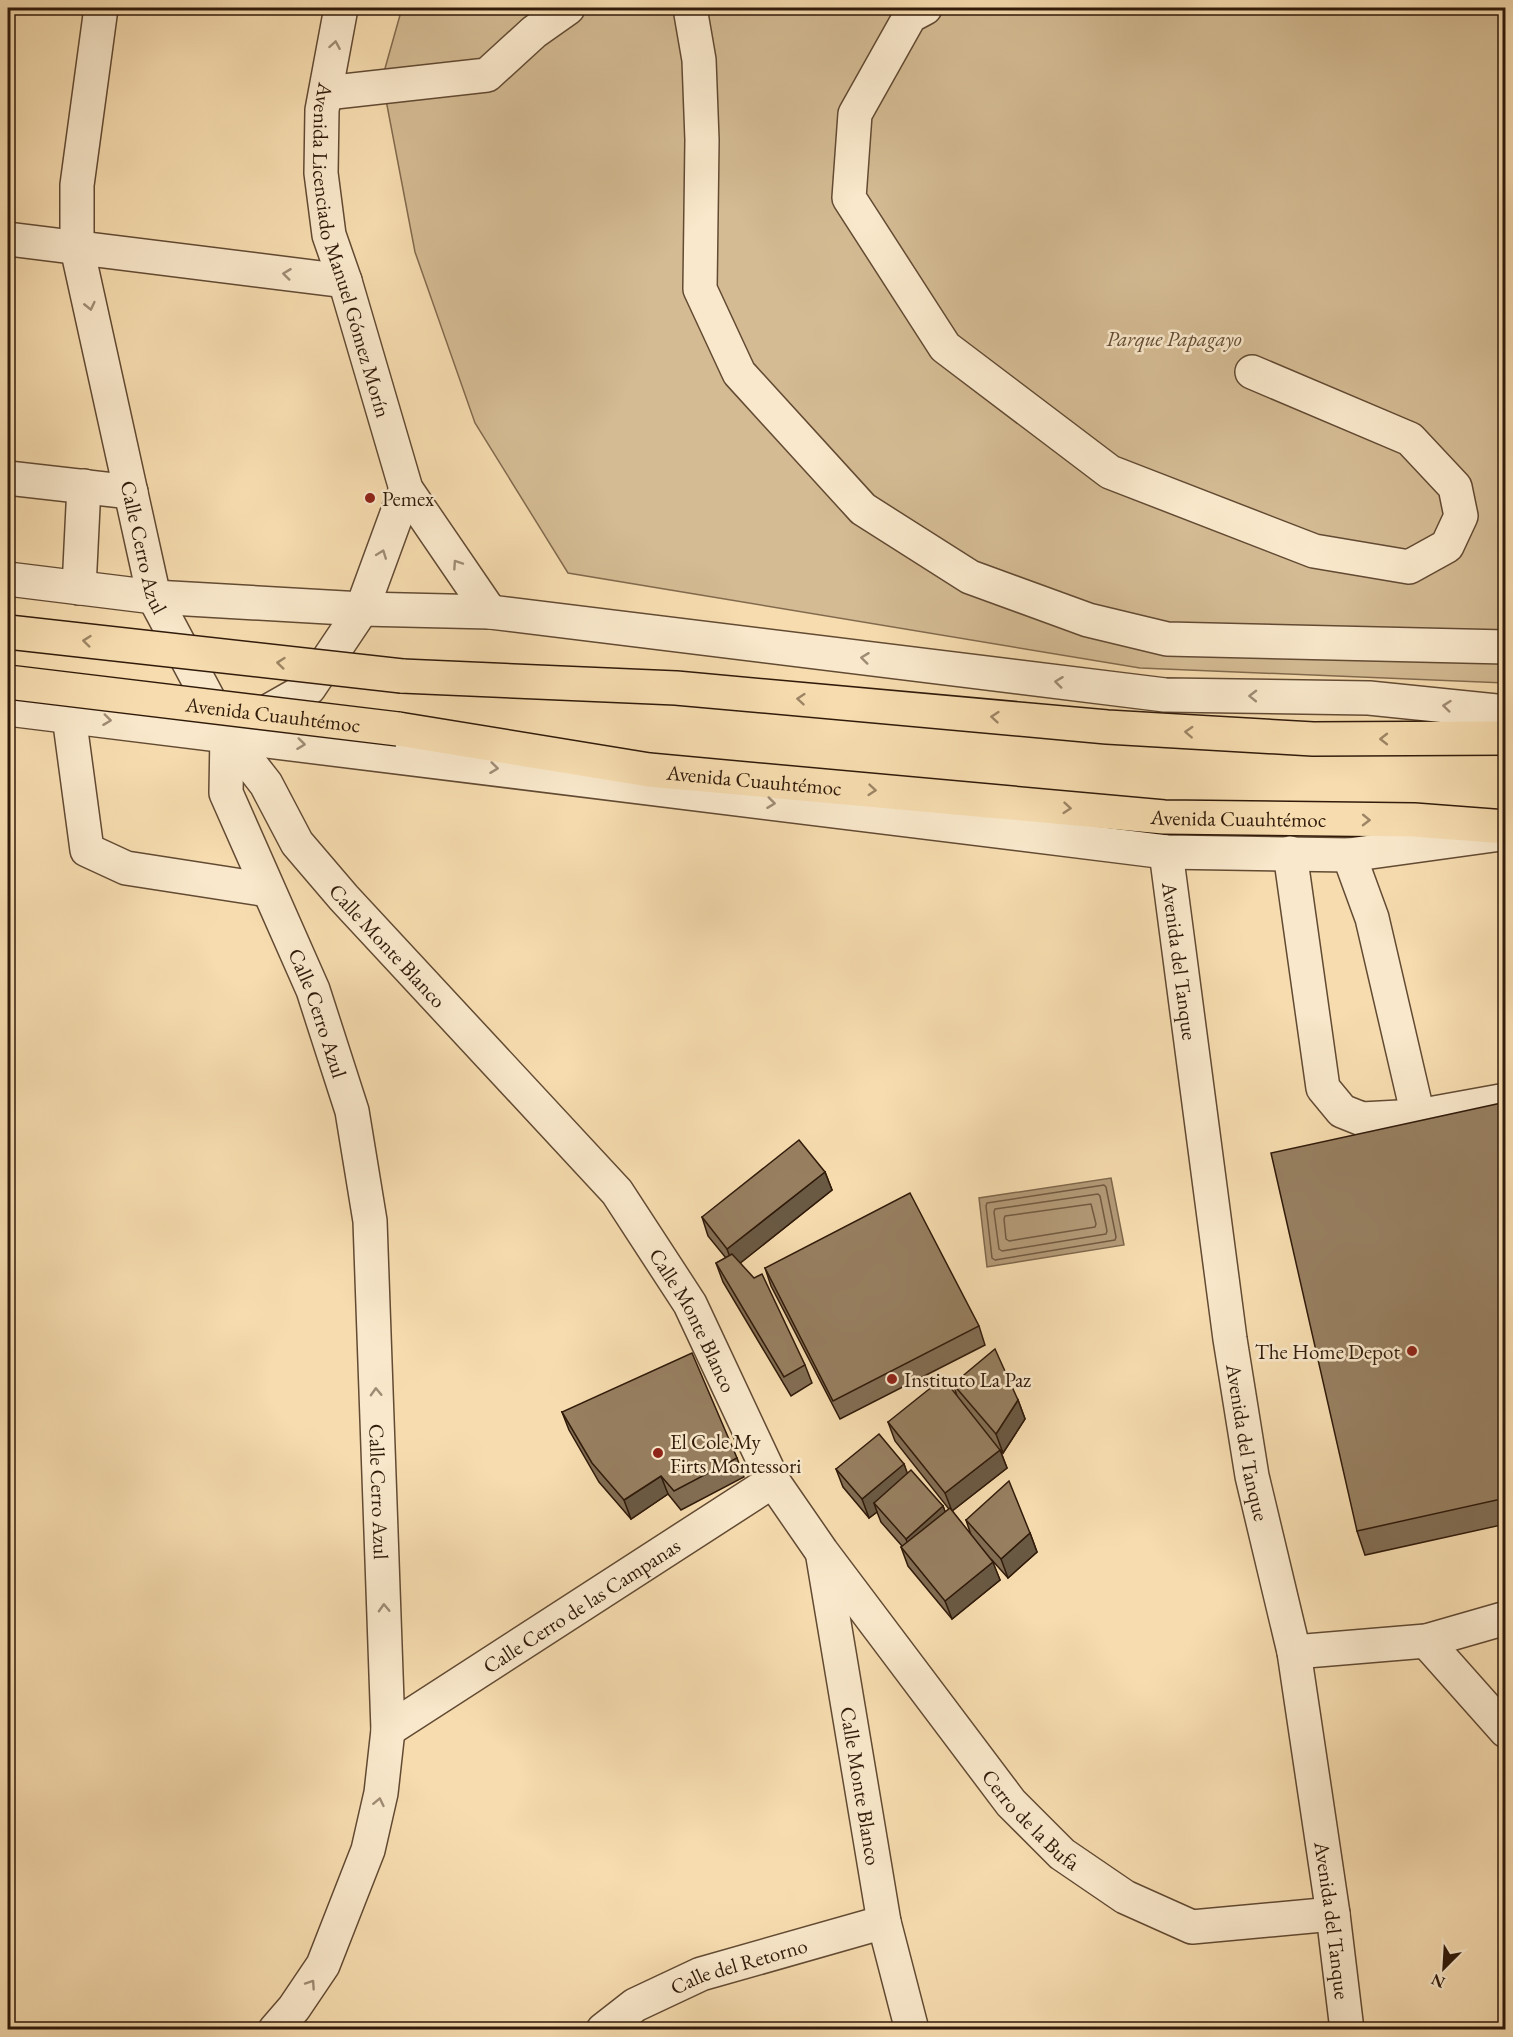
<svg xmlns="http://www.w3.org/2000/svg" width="1513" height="2037" viewBox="0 0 1513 2037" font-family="'EB Garamond',serif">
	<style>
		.green { fill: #d4bb93; stroke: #826a4e; stroke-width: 1.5 }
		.water { fill: #b39a77; stroke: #7f674b; stroke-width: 1.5 }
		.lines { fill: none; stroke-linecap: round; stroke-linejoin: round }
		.shore { stroke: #725a40; stroke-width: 1.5 }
		.minor-casing { stroke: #624a33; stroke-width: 36 }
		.major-casing { stroke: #301a0a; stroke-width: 36 }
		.minor { stroke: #f9e8cb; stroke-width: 33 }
		.major { stroke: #f6dcaf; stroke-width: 33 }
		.major-bridge-casing { stroke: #301a0a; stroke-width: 36; stroke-linecap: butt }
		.major-bridge { stroke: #f6dcaf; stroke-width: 33 }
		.wall { fill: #826d53; stroke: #301a0a; stroke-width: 1.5 }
		.shaded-wall { fill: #6a5943; stroke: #301a0a; stroke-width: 1.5 }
		.building { fill: #977f60; stroke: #301a0a; stroke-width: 1.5 }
		.oneway { stroke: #9f8b74 }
		.oneway2 { stroke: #9d8565 }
		.poi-dot { fill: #8f2418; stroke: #f9e8cb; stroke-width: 2 }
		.labels { text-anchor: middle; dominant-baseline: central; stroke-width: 5; stroke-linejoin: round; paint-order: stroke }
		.street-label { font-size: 21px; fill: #301a0a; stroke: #f9e8cb }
		.park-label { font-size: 21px; font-style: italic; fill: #614a33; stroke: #f9e8cb }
		.poi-label { font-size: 21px; fill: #301a0a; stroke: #f9e8cb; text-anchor: start }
	</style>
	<rect width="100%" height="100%" fill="#f6dcaf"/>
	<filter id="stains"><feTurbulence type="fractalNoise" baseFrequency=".00333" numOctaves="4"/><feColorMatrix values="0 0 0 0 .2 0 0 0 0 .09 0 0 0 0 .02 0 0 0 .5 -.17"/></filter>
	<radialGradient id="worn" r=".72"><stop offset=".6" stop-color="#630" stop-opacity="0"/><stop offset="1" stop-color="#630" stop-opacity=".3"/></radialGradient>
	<path class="green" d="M402,8h1103v675l-365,-15 -572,-95 -93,-150 -60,-171 -33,-173z"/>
	<path class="water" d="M1111,1178l13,67 -137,22 -8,-69z"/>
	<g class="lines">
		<g class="shore">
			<path d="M1104,1185l2,2 10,50 -1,3 -120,20 -3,-2 -6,-52 1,-3z"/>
			<path d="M1098,1194l2,2 7,35 -1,3 -104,17 -3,-2 -5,-37 1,-3z"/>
			<path d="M1091,1204l5,20 -1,3 -86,14 -3,-2 -2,-20 1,-3z"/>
		</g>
		<defs>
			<g id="minor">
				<path id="s1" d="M101,8l-24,177v63l77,349 73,137 -1,59 87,197 39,121 18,110 18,509 -7,63 -13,57 -45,115 -29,43 -19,22"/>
				<path id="s2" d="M341,8l-19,102 -1,63 8,62 16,46 61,208 84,123"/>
				<path d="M690,8l9,52 3,80 -2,149 39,84 124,136 107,68 118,43 79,19 339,8"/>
				<path d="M925,8l-15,8 -55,98 -6,84 96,149 165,125 204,79 95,16 38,-21 14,-30 -6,-29 -45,-48 -158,-67"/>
				<path d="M326,93l161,-18 47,-43 34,-24"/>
				<path d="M8,239l337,42"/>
				<path d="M8,478l123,14"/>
				<path d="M8,579l146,18 208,12 128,3 675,83 204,3 137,14"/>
				<path d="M79,588l5,-102"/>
				<path d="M8,709l1158,143 183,3 152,-21"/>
				<path d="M69,716l18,134 39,18 142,22"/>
				<path d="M251,721l58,-33 53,-79 44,-120"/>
				<path id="s3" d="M227,734l39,50 31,59 47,55 273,294 73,112 83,177 49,71 189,251 51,51 63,43 67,30 141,-13"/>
				<path id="s4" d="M1166,852l64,487 22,137 42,176 39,262 14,116"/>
				<path d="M1290,853l33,235 19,23 20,8 56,-3"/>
				<path d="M1349,855l23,63 46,198 88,-16"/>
				<path id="s5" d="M823,1557l61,365 28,108"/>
				<path d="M1426,1641l80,90"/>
				<path d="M1294,1652l132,-11 80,-23"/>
				<path id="s6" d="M388,1730l385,-249"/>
				<path id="s7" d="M603,2030l32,-25 66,-31 183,-52"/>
			</g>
			<g id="major">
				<path d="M402,676l274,12 431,39 206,12 193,-1"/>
				<path id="s8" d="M398,729l251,41 515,47 250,3 92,7"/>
			</g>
		</defs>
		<use href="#minor" class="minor-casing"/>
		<use href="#major" class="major-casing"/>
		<use href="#minor" class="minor"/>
		<use href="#major" class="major"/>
		<defs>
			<g id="major-bridge">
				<path d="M8,632l394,44"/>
				<path id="s9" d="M8,682l390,47"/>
			</g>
		</defs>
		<use href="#major-bridge" class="major-bridge-casing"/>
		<use href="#major-bridge" class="major-bridge"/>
	</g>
	<g class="wall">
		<path d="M1506,1102v422l-141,31 -8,-24z"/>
		<path d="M825,1172l7,18 -92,73 65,102 7,18 -21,13 -68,-114 -7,-19 10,-5 -18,-22 -6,-19z"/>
		<path d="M765,1268l214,58 6,19 -145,74 -69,-133z"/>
		<path d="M953,1384l65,16 7,19 -22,34 -3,-3 7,18 -55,43 19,24 -5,-15 64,13 7,19 -29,26 -17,-19 9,21 -48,39 -44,-53 -7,-19 1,-1 -21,-24 -4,-10 -8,6 -26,-31 -7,-18 68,-5 3,10 36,32 2,6 4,-3 -54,-68 -7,-19 69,-26z"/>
		<path d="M562,1412l175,46 7,19 -63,33 -13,-16 -37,25 -32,-37 -30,-52z"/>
	</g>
	<g class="shaded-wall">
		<path d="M825,1172l7,18 -98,78 -7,-19z"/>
		<path d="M1018,1400l7,19 -22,34 -7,-19z"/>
		<path d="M1000,1450l7,18 -55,43 -7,-18z"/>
		<path d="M904,1464l7,19 -37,20 3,9 -8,6 -7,-19z"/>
		<path d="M661,1476l7,18 -37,25 -7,-19z"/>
		<path d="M943,1506l7,19 -37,33 -7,-19z"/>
		<path d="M1030,1533l7,19 -29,26 -7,-19z"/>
		<path d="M993,1562l7,18 -48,39 -7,-18z"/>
	</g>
	<g class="building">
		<path d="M1506,1102v396l-149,33 -86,-378z"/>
		<path d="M799,1140l26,32 -98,77 -25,-32z"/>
		<path d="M910,1193l69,133 -146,75 -68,-133z"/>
		<path d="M732,1254l22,24 8,-4 43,91 -21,12 -68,-114z"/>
		<path d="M995,1349l23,51 -22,34 -43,-50z"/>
		<path d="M692,1353l45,105 -63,33 -13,-15 -37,24 -32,-37 -30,-51z"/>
		<path d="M943,1378l57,72 -55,43 -57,-71z"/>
		<path d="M879,1434l25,30 -42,35 -26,-30z"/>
		<path d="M911,1470l32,36 -37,33 -32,-36z"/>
		<path d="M1009,1481l21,52 -29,26 -35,-39z"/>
		<path d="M950,1508l43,54 -48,39 -44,-54z"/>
	</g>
	<defs><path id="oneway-chevron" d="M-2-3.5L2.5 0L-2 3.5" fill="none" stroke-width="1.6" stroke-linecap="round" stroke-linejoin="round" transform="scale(1.5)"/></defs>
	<g class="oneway">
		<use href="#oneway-chevron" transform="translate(335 45) rotate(-80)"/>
		<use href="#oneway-chevron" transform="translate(287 274) rotate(-173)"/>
		<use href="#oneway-chevron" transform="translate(90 306) rotate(77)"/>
		<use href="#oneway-chevron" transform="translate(382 554) rotate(-69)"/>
		<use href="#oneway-chevron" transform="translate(457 564) rotate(-124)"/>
		<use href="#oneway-chevron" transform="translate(865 658) rotate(-173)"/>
		<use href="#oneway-chevron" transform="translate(1059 682) rotate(-173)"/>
		<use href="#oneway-chevron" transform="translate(1253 696) rotate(-179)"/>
		<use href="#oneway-chevron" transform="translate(1447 706) rotate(-174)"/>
		<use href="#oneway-chevron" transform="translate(107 720) rotate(7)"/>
		<use href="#oneway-chevron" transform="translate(301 744) rotate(7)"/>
		<use href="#oneway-chevron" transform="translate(494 768) rotate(7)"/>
		<use href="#oneway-chevron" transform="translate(771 803) rotate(7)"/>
		<use href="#oneway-chevron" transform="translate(376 1392) rotate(-92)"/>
		<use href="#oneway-chevron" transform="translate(384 1608) rotate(-92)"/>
		<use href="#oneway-chevron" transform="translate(379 1802) rotate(-78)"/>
		<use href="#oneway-chevron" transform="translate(311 1984) rotate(-56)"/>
	</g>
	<g class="oneway2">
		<use href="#oneway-chevron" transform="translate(87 641) rotate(-174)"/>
		<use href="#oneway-chevron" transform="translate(281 663) rotate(-174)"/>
		<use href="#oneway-chevron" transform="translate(801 699) rotate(-175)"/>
		<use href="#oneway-chevron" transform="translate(995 717) rotate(-175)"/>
		<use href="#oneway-chevron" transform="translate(1189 732) rotate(-177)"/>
		<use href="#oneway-chevron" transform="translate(1384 739) rotate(180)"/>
		<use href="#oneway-chevron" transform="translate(872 790) rotate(5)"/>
		<use href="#oneway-chevron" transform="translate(1067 808) rotate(5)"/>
		<use href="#oneway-chevron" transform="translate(1366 820) rotate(1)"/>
	</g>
	<g class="poi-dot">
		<circle cx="370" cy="498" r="6"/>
		<circle cx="1412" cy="1351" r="6"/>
		<circle cx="892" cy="1379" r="6"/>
		<circle cx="658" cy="1453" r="6"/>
	</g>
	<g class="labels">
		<g class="street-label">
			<text stroke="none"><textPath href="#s2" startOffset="248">Avenida Licenciado Manuel Gómez Morín</textPath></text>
			<text stroke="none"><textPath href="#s1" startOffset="548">Calle Cerro Azul</textPath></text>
			<text stroke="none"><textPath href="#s9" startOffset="267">Avenida Cuauhtémoc</textPath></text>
			<text stroke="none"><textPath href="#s8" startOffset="360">Avenida Cuauhtémoc</textPath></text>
			<text stroke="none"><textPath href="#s8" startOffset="846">Avenida Cuauhtémoc</textPath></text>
			<text stroke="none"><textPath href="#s3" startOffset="267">Calle Monte Blanco</textPath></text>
			<text stroke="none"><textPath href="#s4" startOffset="110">Avenida del Tanque</textPath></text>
			<text stroke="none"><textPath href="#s1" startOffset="1052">Calle Cerro Azul</textPath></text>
			<text stroke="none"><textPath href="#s3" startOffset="753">Calle Monte Blanco</textPath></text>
			<text stroke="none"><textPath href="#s4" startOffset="596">Avenida del Tanque</textPath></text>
			<text stroke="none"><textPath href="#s1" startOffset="1538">Calle Cerro Azul</textPath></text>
			<text stroke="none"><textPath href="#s6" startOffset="230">Calle Cerro de las Campanas</textPath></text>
			<text stroke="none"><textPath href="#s5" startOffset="232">Calle Monte Blanco</textPath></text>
			<text stroke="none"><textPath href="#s3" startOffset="1359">Cerro de la Bufa</textPath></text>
			<text stroke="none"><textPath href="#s4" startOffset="1082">Avenida del Tanque</textPath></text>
			<text stroke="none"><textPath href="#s7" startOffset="152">Calle del Retorno</textPath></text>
		</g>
		<g class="park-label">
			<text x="1174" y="338">Parque Papagayo</text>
		</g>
		<g class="poi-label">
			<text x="382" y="498">Pemex</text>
			<text x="1400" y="1351" text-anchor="end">The Home Depot</text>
			<text x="904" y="1379">Instituto La Paz</text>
			<text x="670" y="1441">El Cole My<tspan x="670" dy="24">Firts Montessori</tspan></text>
		</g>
	</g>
	<rect width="1513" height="2037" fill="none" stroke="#f6dcaf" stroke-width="30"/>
	<rect x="9" y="9" width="1495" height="2019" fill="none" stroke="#301a0a" stroke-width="3"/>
	<rect x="15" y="15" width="1483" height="2007" fill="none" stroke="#301a0a" stroke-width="1.5"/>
	<g transform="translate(1444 1968) rotate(204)" stroke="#f9e8cb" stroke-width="4.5" paint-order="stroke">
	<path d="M0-4.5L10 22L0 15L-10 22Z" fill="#301a0a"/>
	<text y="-9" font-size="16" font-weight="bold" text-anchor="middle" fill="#301a0a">N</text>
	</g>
	<rect width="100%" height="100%" filter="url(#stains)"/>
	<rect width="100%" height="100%" fill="url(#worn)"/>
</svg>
